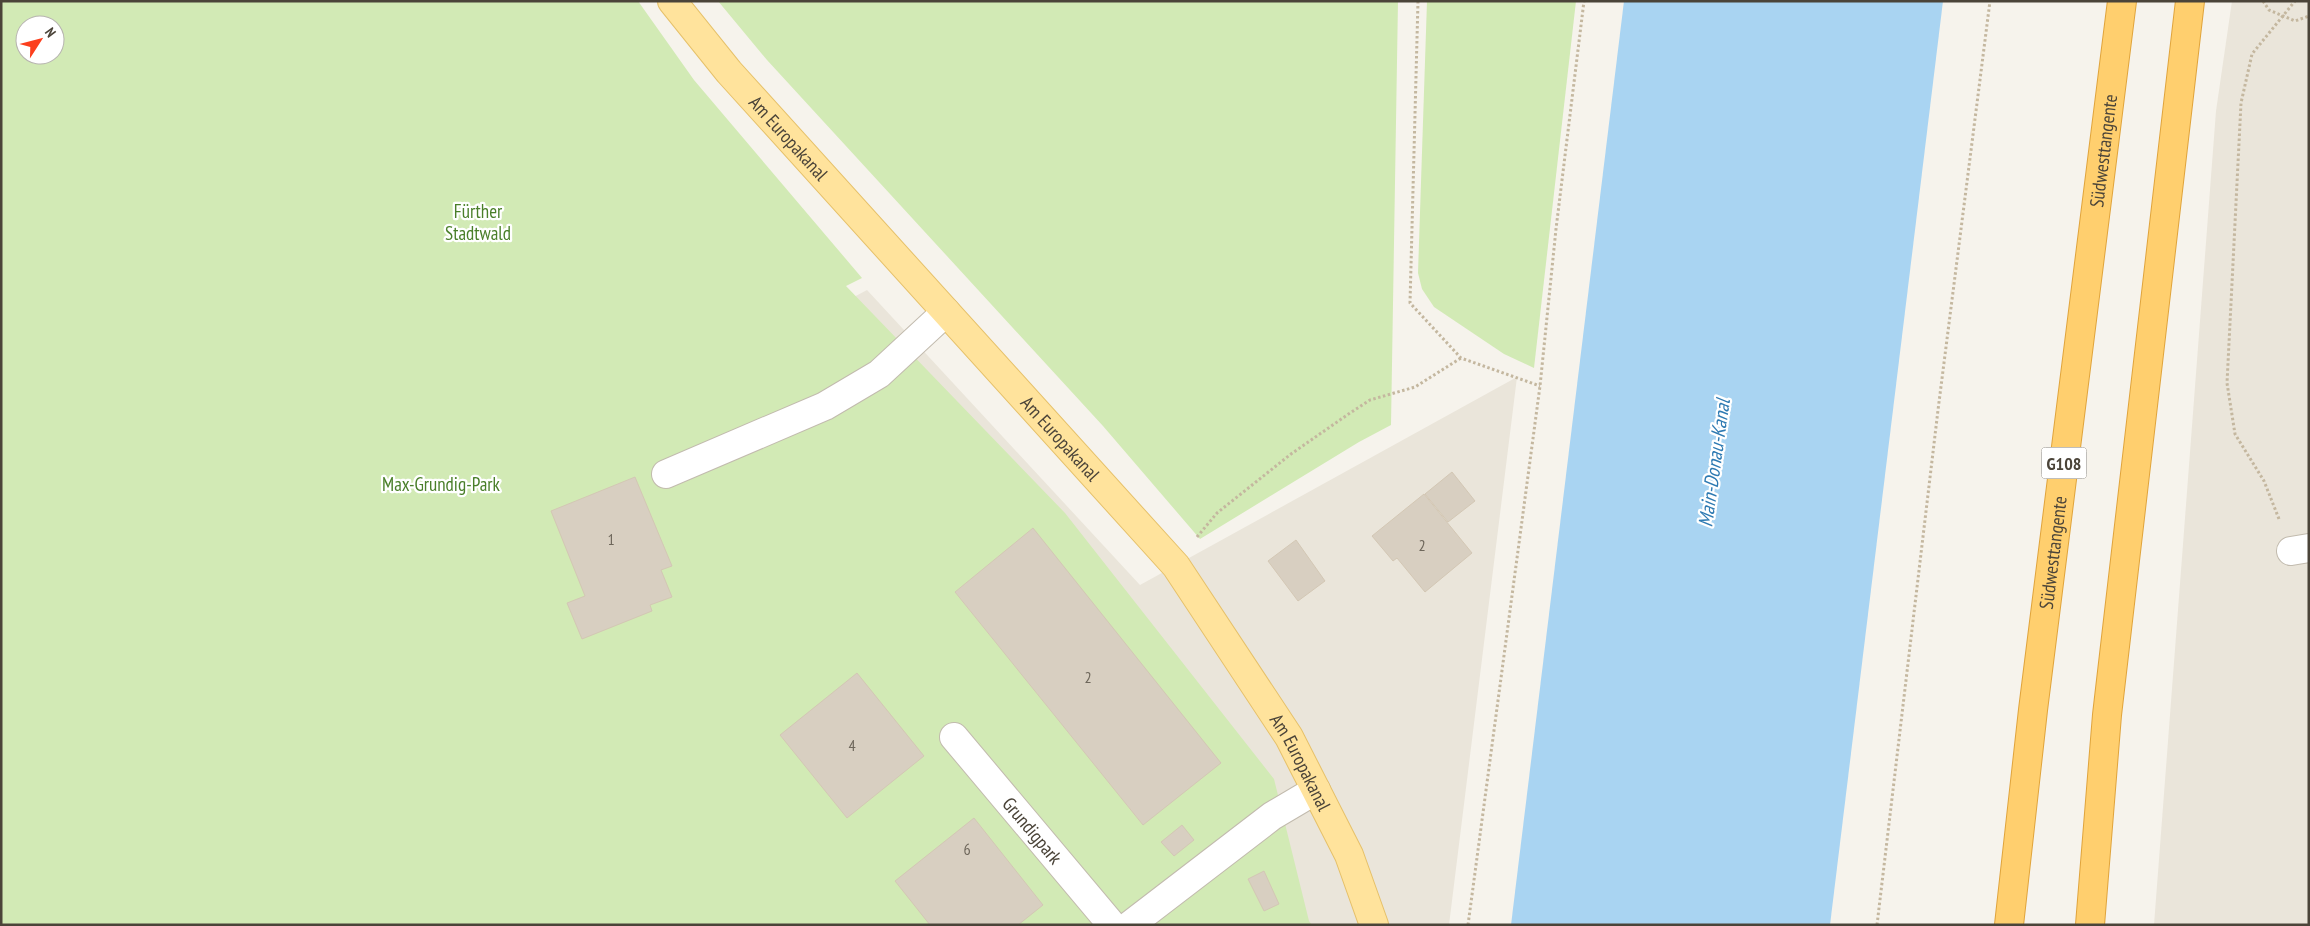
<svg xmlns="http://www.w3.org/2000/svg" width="2310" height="926" viewBox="0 0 2310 926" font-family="'PT Sans Narrow',sans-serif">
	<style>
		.residential { fill: #eae5da }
		.green { fill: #d2eab5; fill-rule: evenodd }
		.water { fill: #a9d4f2 }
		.building { fill: #d8cfc1; stroke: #d3c7b4 }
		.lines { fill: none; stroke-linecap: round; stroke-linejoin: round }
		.minor-casing { stroke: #c2bbae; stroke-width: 30 }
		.major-casing { stroke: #e6c16a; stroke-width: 30 }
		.highway-casing { stroke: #e0a43c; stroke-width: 30 }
		.path { stroke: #c4b79f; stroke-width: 3; stroke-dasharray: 2.5 2.5; stroke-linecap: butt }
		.minor { stroke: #fff; stroke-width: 28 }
		.major { stroke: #ffe39c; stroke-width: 28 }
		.highway { stroke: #ffcf6e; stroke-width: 28 }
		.path-bridge { stroke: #c4b79f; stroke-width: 3; stroke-dasharray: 2.5 2.5; stroke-linecap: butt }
		.labels { text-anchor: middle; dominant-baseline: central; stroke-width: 4.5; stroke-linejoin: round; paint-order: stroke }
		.number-label { font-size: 16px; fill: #6e675b }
		.shield { fill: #fff; stroke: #817c74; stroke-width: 1 }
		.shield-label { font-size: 18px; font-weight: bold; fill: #4b4439 }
		.street-label { font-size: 19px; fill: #4b4439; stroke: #fff }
		.park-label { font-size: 19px; fill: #4a7f2a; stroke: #fff }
		.water-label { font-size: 20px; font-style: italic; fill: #2e7ab2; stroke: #fff }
	</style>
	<rect width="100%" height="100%" fill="#f6f3ec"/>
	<g class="residential">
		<path d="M2232,1h77v924h-155l62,-814z"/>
		<path d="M867,290l273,295 377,-208 -68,548h-1022l-95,-348z"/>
	</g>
	<g class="green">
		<path d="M1,1h637l56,79 168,198 -16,8 219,227 209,266 35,142 3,4h-1311zM25,25h30v30h-30z"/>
		<path d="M718,1h680l-7,424 -32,17 -159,97 -97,-113 -336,-366z"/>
		<path d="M1427,1h149l-42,367 -30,-14 -70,-47 -12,-18 -4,-16z"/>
	</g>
	<path class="water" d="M1624,1h319l-113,924h-319z"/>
	<g class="building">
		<path d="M1452,472l23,29 -27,21 -23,-28z"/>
		<path d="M635,477l37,89 -11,4 11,27 -22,8 2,6 -70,28 -15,-36 18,-7 -34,-85z"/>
		<path d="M1424,494l48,59 -47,39 -28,-34 -4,3 -21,-25z"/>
		<path d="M1033,528l188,235 -78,62 -188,-233z"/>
		<path d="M1296,540l29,41 -27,20 -30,-40z"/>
		<path d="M857,673l67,83 -77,62 -67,-83z"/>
		<path d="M974,818l69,87 -25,20h-88l-35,-44z"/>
		<path d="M1182,825l12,15 -20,16 -13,-14z"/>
		<path d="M1264,871l15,33 -15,7 -16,-32z"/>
	</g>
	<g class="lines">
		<defs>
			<g id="minor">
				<path d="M666,474l159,-68 54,-32 67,-62"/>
				<path d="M2291,551l18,-3"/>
				<path id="s1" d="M954,737l158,188"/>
				<path d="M1130,925l142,-109 44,-26"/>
			</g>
			<g id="major">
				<path id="s2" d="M672,1l57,71 447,494 113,171 60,118 25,70"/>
			</g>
			<g id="highway">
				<path id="s3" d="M2009,925l24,-215 89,-709"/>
				<path d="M2090,925l17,-210 83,-714"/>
			</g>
		</defs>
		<use href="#minor" class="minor-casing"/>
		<use href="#major" class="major-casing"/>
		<use href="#highway" class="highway-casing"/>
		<g class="path">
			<path d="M1418,1l-8,302 51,55 79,28"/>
			<path d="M2279,519l-15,-38 -29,-47 -8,-51 14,-280 11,-49 43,-53"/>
			<path d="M1197,537l20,-24 74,-59 59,-41 20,-13 45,-13 46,-29"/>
			<path d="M1468,925l72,-539 16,-157 28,-228"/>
			<path d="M1877,925l61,-515 52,-409"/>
		</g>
		<use href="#minor" class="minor"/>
		<use href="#major" class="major"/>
		<use href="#highway" class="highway"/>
		<path class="path-bridge" d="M2263,1l6,9 26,11 14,-5"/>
	</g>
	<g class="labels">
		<g class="number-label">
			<text x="611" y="539">1</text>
			<text x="1422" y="545">2</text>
			<text x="1088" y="677">2</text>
			<text x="852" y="745">4</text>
			<text x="967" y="849">6</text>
		</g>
		<rect class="shield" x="2041.5" y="447.5" width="45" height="31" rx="4"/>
		<g class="shield-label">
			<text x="2064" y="463">G108</text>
		</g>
		<g class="street-label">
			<text stroke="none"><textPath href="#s2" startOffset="180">Am Europakanal</textPath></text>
			<text stroke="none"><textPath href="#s3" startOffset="780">Südwesttangente</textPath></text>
			<text stroke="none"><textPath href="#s2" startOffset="585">Am Europakanal</textPath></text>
			<text stroke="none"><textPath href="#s3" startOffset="375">Südwesttangente</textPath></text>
			<text stroke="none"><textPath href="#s2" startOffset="990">Am Europakanal</textPath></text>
			<text stroke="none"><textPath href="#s1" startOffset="122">Grundigpark</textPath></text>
		</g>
		<g class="park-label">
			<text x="478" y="211">Fürther<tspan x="478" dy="22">Stadtwald</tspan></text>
			<text x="441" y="484">Max-Grundig-Park</text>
		</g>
		<g class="water-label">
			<text transform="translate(1714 463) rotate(-82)">Main-Donau-Kanal</text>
		</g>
	</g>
	<rect width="2310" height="926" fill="none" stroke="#4b4439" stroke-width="5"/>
	<g transform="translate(40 40) rotate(54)"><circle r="24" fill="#ffffff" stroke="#b7b4b0"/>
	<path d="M0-4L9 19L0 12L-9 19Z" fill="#fc3f1d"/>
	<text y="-8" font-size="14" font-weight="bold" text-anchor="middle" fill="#4b4439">N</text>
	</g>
</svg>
